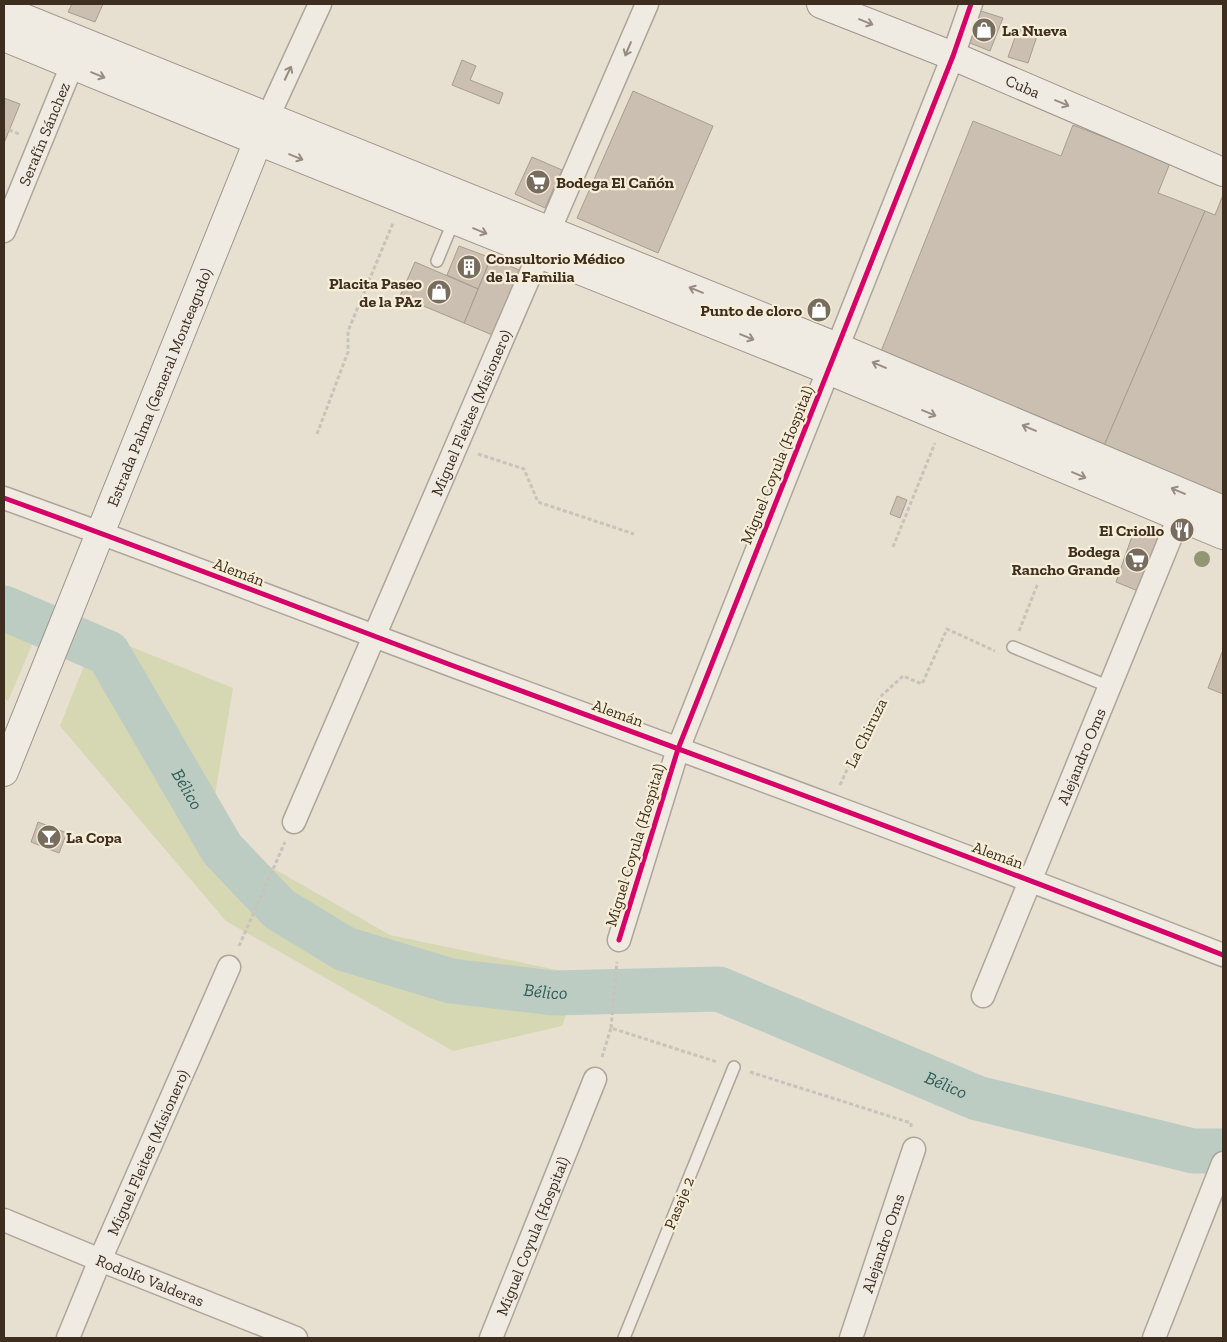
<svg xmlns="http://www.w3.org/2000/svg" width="1227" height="1342" viewBox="0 0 1227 1342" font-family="'Zilla Slab',serif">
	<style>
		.green { fill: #d6d7b3 }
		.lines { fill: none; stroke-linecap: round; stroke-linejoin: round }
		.river { stroke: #bcccc2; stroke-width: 45 }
		.building { fill: #cbbfb2; stroke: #a89c90 }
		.lane-casing { stroke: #ada599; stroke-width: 14 }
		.street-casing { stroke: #ada599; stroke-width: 25 }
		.secondary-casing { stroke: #9c958a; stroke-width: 30 }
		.path { stroke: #c8c2b9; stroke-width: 3; stroke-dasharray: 4 2.5; stroke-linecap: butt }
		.lane { stroke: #efebe3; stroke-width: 11 }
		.street { stroke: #efebe3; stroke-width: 22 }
		.secondary { stroke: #efebe3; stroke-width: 28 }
		.cycleway-casing { stroke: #f7eed8; stroke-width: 8 }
		.cycleway { stroke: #d6006c; stroke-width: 5 }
		.tree { fill: #929673 }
		.oneway { stroke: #968c82 }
		.labels { text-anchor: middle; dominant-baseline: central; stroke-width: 4.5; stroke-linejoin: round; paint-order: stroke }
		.poi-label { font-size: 16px; font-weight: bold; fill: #3d2e20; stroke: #f7eed8; text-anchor: start }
		.street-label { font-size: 16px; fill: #3d2e20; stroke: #f7eed8 }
		.water-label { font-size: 18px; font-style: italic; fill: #2f5d5a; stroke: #f7eed8 }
	</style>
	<rect width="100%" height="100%" fill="#e7e0d1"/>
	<g class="green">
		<path d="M4,587l42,25 -38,89 -4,-3z"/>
		<path d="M97,633l136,55 -19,113 41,57 135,77 191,40 -19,51 -109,25 -227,-130 -166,-195z"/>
	</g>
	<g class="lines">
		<path class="river" id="s1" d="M4,608l104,45 114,196 57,60 66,40 106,32 102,12 166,-4 258,109 216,53h30"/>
	</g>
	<g class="building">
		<path d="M72,4h31l-8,18 -27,-10z"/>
		<path d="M978,10l25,8 -13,33 -25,-10z"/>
		<path d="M1018,29l19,7 -9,27 -20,-6z"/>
		<path d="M462,60l14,6 -6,14 33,13 -4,11 -47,-19z"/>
		<path d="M633,91l80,35 -55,127 -81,-35z"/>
		<path d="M4,98l16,6 -16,39z"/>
		<path d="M973,121l88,35 12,-31 97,38 -12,30 47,18 -102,237 -225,-89z"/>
		<path d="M532,157l30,13 -17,38 -30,-14z"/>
		<path d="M1223,195v300l-120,-47 102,-237 10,4z"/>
		<path d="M459,246l32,12 -13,31 -31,-14z"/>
		<path d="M491,258l33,14 -27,65 -33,-14z"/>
		<path d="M415,262l63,27 -14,34 -64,-27z"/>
		<path d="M897,496l10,4 -7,18 -10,-4z"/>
		<path d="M1135,528l23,9 -20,54 -22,-9z"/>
		<path d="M1223,650v44l-15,-6z"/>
		<path d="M38,822l29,11 -8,20 -28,-11z"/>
	</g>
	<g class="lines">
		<defs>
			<g id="lane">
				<path d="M437,261l17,-41"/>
				<path d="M1013,647l97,40"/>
				<path d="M624,1338l110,-271"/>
			</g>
			<g id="street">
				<path d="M261,132l59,-128"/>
				<path id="s2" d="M4,231l68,-166"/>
				<path d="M4,498c150,54 298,111 447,167 258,95 516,190 772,290"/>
				<path id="s3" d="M294,822l353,-818"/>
				<path d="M619,940l59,-191 275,-693 18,-52"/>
				<path id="s4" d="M983,996l196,-479"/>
				<path id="s5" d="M4,1220l96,40 196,78"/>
				<path id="s6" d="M68,1338l32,-78 129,-293"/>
				<path id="s7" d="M491,1338l104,-259"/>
				<path id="s8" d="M851,1338l63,-189"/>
				<path d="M1154,1338l69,-175"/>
			</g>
			<g id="secondary">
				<path id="s9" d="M821,4l132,52 270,116"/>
				<path d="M4,10l833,337 386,163"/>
				<path d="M4,37l254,104 570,229 395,165"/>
				<path id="s10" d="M4,772l254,-631"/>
			</g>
		</defs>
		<use href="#lane" class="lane-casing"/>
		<use href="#street" class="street-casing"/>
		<use href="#secondary" class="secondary-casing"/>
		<g class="path">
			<path d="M9,130l10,4"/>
			<path d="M317,434l31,-82v-21l45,-108"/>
			<path d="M478,454l46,15 14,33 96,32"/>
			<path d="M893,547l42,-104"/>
			<path d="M1019,631l19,-48"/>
			<path d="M840,785l40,-88 23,-21 19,8 25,-55 48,22"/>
			<path d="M239,946l46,-104"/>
			<path d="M611,1028l6,-66"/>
			<path d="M602,1057l9,-29 106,34"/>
			<path d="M750,1072l161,51v5"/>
		</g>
		<use href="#lane" class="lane"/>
		<use href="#street" class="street"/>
		<use href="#secondary" class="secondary"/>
		<defs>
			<g id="cycleway">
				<path d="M4,498c150,54 298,111 447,167 258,95 516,190 772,290"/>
				<path d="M619,940l59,-191 275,-693 18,-52"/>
			</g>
		</defs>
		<use href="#cycleway" class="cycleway-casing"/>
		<use href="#cycleway" class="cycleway"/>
	</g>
	<circle class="tree" cx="1202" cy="559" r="8"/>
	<defs><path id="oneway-shaft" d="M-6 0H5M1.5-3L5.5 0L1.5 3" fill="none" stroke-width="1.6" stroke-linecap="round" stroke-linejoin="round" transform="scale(1.25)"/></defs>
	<g class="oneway">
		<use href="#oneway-shaft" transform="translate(866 22) rotate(22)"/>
		<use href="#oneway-shaft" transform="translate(628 49) rotate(113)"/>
		<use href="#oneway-shaft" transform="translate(288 73) rotate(-65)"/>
		<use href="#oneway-shaft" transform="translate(98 75) rotate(22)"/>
		<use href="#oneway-shaft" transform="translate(1062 103) rotate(23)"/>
		<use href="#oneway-shaft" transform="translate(296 157) rotate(22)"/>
		<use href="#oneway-shaft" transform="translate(480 231) rotate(22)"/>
		<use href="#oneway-shaft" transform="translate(696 290) rotate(-158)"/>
		<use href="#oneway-shaft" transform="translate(747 337) rotate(22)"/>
		<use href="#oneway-shaft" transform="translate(879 365) rotate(-157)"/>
		<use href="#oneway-shaft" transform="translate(929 413) rotate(23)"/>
		<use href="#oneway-shaft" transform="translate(1029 428) rotate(-157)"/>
		<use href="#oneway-shaft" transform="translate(1079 475) rotate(23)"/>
		<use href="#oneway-shaft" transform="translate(1178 491) rotate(-157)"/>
	</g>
	<defs>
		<symbol id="shop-disc" viewBox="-11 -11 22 22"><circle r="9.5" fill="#786c5e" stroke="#f7eed8"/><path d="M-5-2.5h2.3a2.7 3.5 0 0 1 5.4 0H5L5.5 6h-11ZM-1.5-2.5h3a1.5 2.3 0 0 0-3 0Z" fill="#fff"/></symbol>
		<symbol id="supermarket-disc" viewBox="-11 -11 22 22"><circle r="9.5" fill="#786c5e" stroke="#f7eed8"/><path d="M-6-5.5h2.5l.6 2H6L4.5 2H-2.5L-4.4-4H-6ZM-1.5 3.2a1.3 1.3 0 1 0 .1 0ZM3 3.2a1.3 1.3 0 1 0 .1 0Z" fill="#fff"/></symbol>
		<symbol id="building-disc" viewBox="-11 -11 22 22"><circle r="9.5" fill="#786c5e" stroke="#f7eed8"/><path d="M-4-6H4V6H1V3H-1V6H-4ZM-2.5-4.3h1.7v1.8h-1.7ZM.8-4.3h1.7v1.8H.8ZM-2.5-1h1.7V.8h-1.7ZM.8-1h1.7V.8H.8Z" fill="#fff"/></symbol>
		<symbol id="restaurant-disc" viewBox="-11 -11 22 22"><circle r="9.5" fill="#786c5e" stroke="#f7eed8"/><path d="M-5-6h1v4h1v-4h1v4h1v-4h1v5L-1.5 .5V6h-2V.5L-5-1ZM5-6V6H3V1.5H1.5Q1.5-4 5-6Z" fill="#fff"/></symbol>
		<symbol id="bar-disc" viewBox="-11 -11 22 22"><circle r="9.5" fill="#786c5e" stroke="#f7eed8"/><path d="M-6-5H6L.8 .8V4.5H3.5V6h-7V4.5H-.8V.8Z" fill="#fff"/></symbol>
	</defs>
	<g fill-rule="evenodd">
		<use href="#shop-disc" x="970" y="16" width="28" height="28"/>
		<use href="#supermarket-disc" x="524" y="168" width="28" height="28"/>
		<use href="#building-disc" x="455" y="253" width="28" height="28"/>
		<use href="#shop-disc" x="425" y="278" width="28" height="28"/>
		<use href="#shop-disc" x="805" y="296" width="28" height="28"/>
		<use href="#restaurant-disc" x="1168" y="516" width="28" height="28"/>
		<use href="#supermarket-disc" x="1123" y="546" width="28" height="28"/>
		<use href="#bar-disc" x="35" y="823" width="28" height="28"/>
	</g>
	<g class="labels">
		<g class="poi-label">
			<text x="1002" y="30">La Nueva</text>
			<text x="556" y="182">Bodega El Cañón</text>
			<text x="486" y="258">Consultorio Médico<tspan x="486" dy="18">de la Familia</tspan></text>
			<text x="422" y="283" text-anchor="end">Placita Paseo<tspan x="422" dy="18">de la PAz</tspan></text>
			<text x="802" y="310" text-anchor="end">Punto de cloro</text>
			<text x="1164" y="530" text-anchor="end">El Criollo</text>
			<text x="1120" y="551" text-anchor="end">Bodega<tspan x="1120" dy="18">Rancho Grande</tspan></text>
			<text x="66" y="837">La Copa</text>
		</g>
		<g class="street-label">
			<text stroke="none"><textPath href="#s9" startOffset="218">Cuba</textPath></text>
			<text stroke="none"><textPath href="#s2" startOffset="105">Serafín Sánchez</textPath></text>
			<text stroke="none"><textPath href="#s10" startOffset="415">Estrada Palma (General Monteagudo)</textPath></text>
			<text stroke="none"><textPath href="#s3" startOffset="446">Miguel Fleites (Misionero)</textPath></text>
			<text transform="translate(777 465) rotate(-68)">Miguel Coyula (Hospital)</text>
			<text transform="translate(239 572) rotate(21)">Alemán</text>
			<text transform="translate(618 713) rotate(20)">Alemán</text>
			<text transform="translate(866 733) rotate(-64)">La Chiruza</text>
			<text stroke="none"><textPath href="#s4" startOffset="259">Alejandro Oms</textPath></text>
			<text transform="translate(635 845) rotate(-73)">Miguel Coyula (Hospital)</text>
			<text transform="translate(998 855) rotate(20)">Alemán</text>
			<text stroke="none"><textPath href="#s6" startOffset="202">Miguel Fleites (Misionero)</textPath></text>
			<text transform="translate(679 1203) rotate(-68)">Pasaje 2</text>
			<text stroke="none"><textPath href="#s7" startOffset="110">Miguel Coyula (Hospital)</textPath></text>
			<text stroke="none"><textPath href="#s8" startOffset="100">Alejandro Oms</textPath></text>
			<text stroke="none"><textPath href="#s5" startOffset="158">Rodolfo Valderas</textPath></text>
		</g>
		<g class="water-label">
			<text stroke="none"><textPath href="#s1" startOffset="271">Bélico</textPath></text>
			<text stroke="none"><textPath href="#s1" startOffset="706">Bélico</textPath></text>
			<text stroke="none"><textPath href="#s1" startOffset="1126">Bélico</textPath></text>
		</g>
	</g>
	<rect width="1227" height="1342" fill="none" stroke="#3d2e20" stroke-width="10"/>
</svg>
